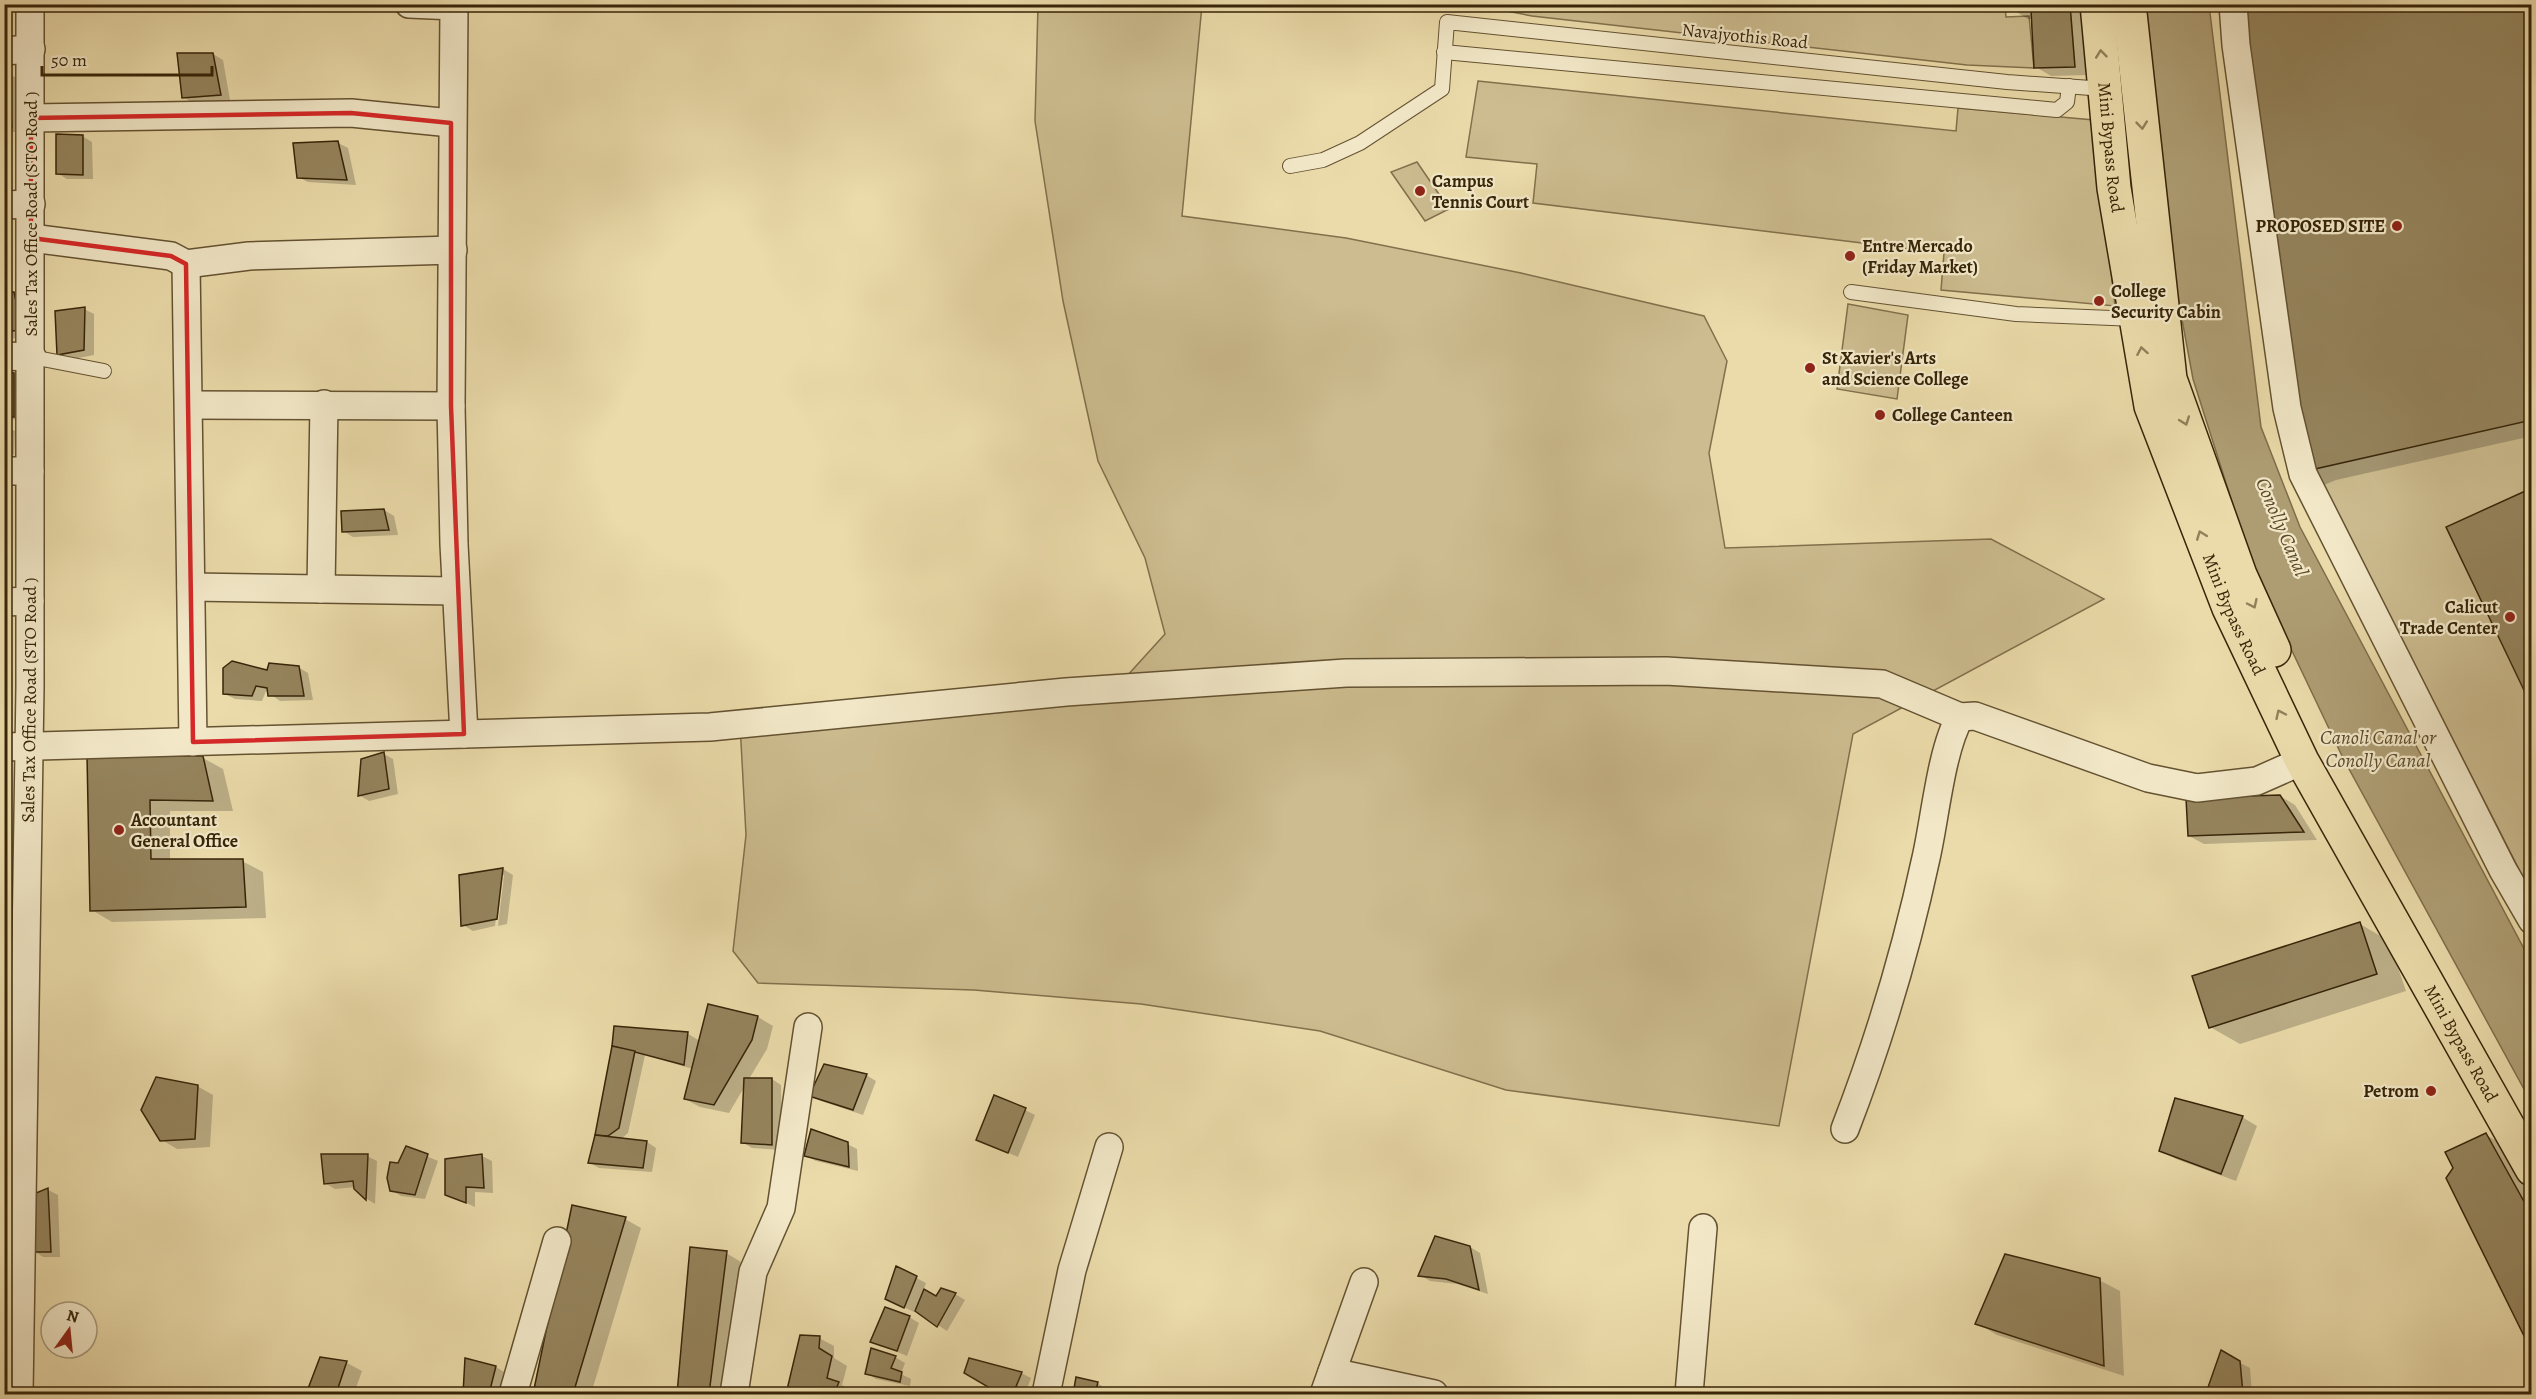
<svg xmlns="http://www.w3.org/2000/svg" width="2536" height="1399" viewBox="0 0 2536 1399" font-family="Alegreya,serif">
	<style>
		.green { fill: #ccbc8f; stroke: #82704c; stroke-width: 1.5 }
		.water { fill: #ae9d73; stroke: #7e6d49; stroke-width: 1.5 }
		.shadow { fill: #0003 }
		.building { fill: #95845d; stroke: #372509; stroke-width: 1.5 }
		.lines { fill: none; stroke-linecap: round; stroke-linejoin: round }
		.lane-casing { stroke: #645231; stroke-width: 16 }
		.street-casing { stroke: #645231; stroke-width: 30 }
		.primary-casing { stroke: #372509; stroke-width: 36 }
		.lane { stroke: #f2e8c8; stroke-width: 14 }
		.street { stroke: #f2e8c8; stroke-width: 27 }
		.primary { stroke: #ebdbaa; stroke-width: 33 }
		.oneway { stroke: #91805a }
		.marked { fill: none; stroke: #d62828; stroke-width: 4.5; stroke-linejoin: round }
		.poi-dot { fill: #8f2418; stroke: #f2e8c8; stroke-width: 2 }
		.labels { text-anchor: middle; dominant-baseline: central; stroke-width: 4.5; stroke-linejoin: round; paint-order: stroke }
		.street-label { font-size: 18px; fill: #372509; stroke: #f2e8c8 }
		.poi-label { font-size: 18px; font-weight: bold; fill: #372509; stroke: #f2e8c8; text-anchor: start }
		.water-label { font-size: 20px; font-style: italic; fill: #5b4929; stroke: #f2e8c8 }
	</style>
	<rect width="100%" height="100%" fill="#ebdbaa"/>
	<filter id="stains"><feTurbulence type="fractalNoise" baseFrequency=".00333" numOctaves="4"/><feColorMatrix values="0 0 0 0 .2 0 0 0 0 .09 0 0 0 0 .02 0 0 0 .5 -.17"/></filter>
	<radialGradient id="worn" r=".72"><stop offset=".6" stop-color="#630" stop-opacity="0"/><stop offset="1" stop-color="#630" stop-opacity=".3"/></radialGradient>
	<g class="green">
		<path d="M1038,5h164l-20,211 164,22 175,35 183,43 23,45 -18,92 16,95 266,-9 113,60 -251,135 -74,392 -273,-36 -186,-59 -179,-27 -167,-14 -216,-7 -25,-32 13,-116 -6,-111 376,-36 49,-54 -20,-76 -47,-97 -35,-160 -28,-180z"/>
		<path d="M1476,5h529l1,12 23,-1 5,52 -67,-3 -435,-49z"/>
		<path d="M2531,53l1,828 -6,2 -211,-414z"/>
		<path d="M1478,81l478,50 2,-23 136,12 21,186 -174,-16 3,-37 -411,-50 4,-39 -71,-7z"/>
		<path d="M1417,162l32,47 -24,12 -34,-49z"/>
		<path d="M1848,304l60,11 -11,84 -60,-10z"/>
	</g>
	<path class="water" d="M2143,5h66l52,422 39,100 231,435v140l-188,-344 -89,-187 -61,-192 -17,-92z"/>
	<g class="shadow">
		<path d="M2012,4h72l6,71 -39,1 -15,-9 -3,-48h-5l-15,-9z"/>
		<path d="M2532,4v432l-196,44 -12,5 -20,-12z"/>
		<path d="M213,54l10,6 7,40 -37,3 -10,-6z"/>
		<path d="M4,72l13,6 4,54h-17z"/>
		<path d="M82,136l10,6 1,37h-26l-10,-6z"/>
		<path d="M338,143l10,5 8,37 -48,-3 -10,-5z"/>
		<path d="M4,294h9l10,6 8,34 -27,7z"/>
		<path d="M84,309l10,5v41l-26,5 -10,-6z"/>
		<path d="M4,374h10l9,6 1,41 -20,-3z"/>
		<path d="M4,426l11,5 -1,23 -10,13z"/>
		<path d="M384,510l10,6 4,19 -45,2 -10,-6z"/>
		<path d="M298,667l10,6 5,27 -33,1 -14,-10 -4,10 -27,-2 -10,-5 43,-22z"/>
		<path d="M384,754l9,5 5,35 -29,7 -10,-6z"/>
		<path d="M88,757l115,1 20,11 10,42h-63v50h72l21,11 3,46 -154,4 -20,-12z"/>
		<path d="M2280,796l15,9 22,35 -113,4 -15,-8z"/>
		<path d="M503,869l10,6 -6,49 -9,2 6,-51h-3l-6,51 -22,5 -10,-6 -3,-48z"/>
		<path d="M2360,924l29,17 17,50 -166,53 -30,-17z"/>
		<path d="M709,1006l49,11 15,9 -6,23 -18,30h23l9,6 1,65 -30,-2 -10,-6 3,-56 -16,27 -29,-6 -15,-8 8,-30 -48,-14 -17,78 -7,6 26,3 9,6 -4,24 -53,-4 -9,-5 7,-28 19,-108 72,7 12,7z"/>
		<path d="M866,1075l10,6 -13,34 -42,-14 -10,-5z"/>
		<path d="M197,1086l16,9 -3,52 -33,2 -15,-9z"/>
		<path d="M1025,1110l10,5 -17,42 -41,-18z"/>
		<path d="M2242,1117l15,9 -21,55 -60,-22 -15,-9z"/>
		<path d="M2486,1135l20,11 26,47v148l-5,-2z"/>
		<path d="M847,1144l10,5 1,22 -42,-10 -10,-5z"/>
		<path d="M407,1148l31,13 -13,38 -24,-3 -10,-6z"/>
		<path d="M367,1156l10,5 -2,43 -8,-5 -11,-12 -21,2 -10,-6z"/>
		<path d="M482,1156l10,5 1,32 -18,-1v15l-28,-13v-34z"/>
		<path d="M48,1190l10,5 2,62h-17l-9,-6z"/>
		<path d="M573,1207l52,12 16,9 -50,166h-56z"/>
		<path d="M1470,1247l10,6 8,41 -31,-10 -27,-3 -10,-6z"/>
		<path d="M691,1248l35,5 15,9 -16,132h-46z"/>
		<path d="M897,1268l29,15 -3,8 14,6 18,-3 10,6 -18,31 -32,-21 -1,2 -17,-8z"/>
		<path d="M2099,1280l21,11 4,85 -127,-41 -20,-12z"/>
		<path d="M909,1317l10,6 -12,33 -35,-15z"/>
		<path d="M802,1337l17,1 15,8v12l13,8 -5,19 11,7 -1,2h-64z"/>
		<path d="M2221,1353l29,15 2,26h-40l-4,-2z"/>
		<path d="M895,1357l10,6 -4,11 10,5 -1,7 -34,-7 -9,-6z"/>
		<path d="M321,1358l26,5 15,8 -8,23h-46z"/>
		<path d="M466,1360l30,7 15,9 -5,18h-42z"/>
		<path d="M966,1372l55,1 10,5 -6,16h-22z"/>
		<path d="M1077,1379l20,4 10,6 -1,5h-32z"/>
	</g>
	<g class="building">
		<path d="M2011,4h59l5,63 -41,1 -3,-58 -20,1z"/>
		<path d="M2233,4h299v416l-217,49 -12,5z"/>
		<path d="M177,53h36l8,42 -39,3z"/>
		<path d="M4,70l4,1 4,56h-8z"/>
		<path d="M56,134l27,1v40l-27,-1z"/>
		<path d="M338,141l9,39 -50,-2 -4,-35z"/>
		<path d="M4,292h10l8,37 -18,4z"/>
		<path d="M85,307l-1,43 -27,5 -2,-44z"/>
		<path d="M4,372l10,1v44l-10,-2z"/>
		<path d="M2532,488v219l-86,-180z"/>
		<path d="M384,509l5,21 -47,2 -1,-21z"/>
		<path d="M232,661l35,9 2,-7 30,3 5,30h-36l-1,-8 -11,-2 -4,10 -29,-2v-26z"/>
		<path d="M384,752l5,37 -31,7 3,-37z"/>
		<path d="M87,755l116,1 10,45 -63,-1 1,59h92l3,48 -156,4z"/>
		<path d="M2280,795l24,37 -116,4 -2,-38z"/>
		<path d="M503,868l-6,51 -36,7 -2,-51z"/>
		<path d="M2360,922l17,52 -168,54 -17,-52z"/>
		<path d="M708,1004l50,12 -6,24 -38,65 -30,-6z"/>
		<path d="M614,1026l74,6 -4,33 -72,-19z"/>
		<path d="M612,1046l23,5 -16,77 -11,8 -13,-1z"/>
		<path d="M824,1064l43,10 -14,36 -44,-14z"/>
		<path d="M156,1077l42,8 -3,54 -35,2 -19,-31z"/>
		<path d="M744,1078h28v67l-31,-2z"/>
		<path d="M994,1095l32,13 -18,45 -32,-13z"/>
		<path d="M2175,1098l68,18 -22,58 -62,-23z"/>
		<path d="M811,1129l37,13 1,25 -45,-11z"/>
		<path d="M2486,1133l46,83v121l-6,3 -80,-162 7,-10 -8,-16z"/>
		<path d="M595,1135l52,6 -4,27 -55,-5z"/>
		<path d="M406,1146l22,8 -13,41 -25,-4 -3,-13 3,-16 8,1z"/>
		<path d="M321,1154h47l-2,46 -12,-11 -1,-8 -29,3z"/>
		<path d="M482,1154l2,34 -18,-1v16l-21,-8v-36z"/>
		<path d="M48,1188l3,64h-19l4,-59z"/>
		<path d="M572,1205l54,12 -53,177h-40z"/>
		<path d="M1435,1236l35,10 9,44 -33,-11 -28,-3z"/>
		<path d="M690,1247l37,4 -18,143h-32z"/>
		<path d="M2005,1254l95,24 4,88 -129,-42z"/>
		<path d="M896,1266l21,10 -13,32 -19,-9z"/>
		<path d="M941,1288l15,5 -19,34 -22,-16 9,-22 12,7z"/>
		<path d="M885,1307l25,9 -13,35 -27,-9z"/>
		<path d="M800,1335l20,1 -1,12 13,8 -5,22 12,4 -5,12h-48z"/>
		<path d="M871,1348l25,8 -5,12 11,4 -2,10 -35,-8z"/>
		<path d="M2221,1350l19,11 3,33 -37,-1z"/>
		<path d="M320,1357l27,4 -11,33h-30z"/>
		<path d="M465,1358l31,8 -7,28h-26z"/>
		<path d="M969,1358l53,14 -9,22h-13l-36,-21z"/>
		<path d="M1076,1377l22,5 -3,12h-22z"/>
	</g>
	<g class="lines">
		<defs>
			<g id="lane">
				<path d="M1444,52l613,58 10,-8 2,-16"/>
				<path d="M1290,166l33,-6 37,-17 82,-54 5,-67 560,60 98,7"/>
				<path d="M1851,292l165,22 120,5"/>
				<path d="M32,357l72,14"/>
			</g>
			<g id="street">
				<path d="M409,4l45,2 -3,400 3,138 10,190"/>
				<path d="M2233,4l3,41 51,363 16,66 200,396 29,50"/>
				<path d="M4,51l27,-2"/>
				<path d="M31,118l320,-5 100,10"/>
				<path d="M4,205l27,-1"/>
				<path d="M31,238l140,18 15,8 63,-8 204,-6"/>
				<path d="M186,264l7,478"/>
				<path d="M4,356l28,1"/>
				<path d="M189,405l262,1"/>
				<path d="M4,471h26"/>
				<path d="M191,587l265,4"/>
				<path d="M321,589l3,-185"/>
				<path d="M4,602l26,-1"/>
				<path d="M4,747l706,-20 356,-35 280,-19 320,-2 216,13 78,33"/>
				<path d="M1845,1129c34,-88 61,-178 81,-271 9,-39 15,-108 34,-141l15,-1 173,62 49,10 60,-7 45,-20"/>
				<path d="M1332,1372l102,22"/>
				<path id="s1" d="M19,1394l11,-707v-683"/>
				<path d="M513,1394l44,-153"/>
				<path d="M734,1394l19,-122 28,-64 27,-181"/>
				<path d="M1046,1394l26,-124 37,-123"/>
				<path d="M1324,1394l40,-112"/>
				<path d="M1689,1394l14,-166"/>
			</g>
			<g id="primary">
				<path id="s2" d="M2097,4l17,184 37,218 78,202 73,153 230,408"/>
				<path d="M2129,4l41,375 70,196 34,75"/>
			</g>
		</defs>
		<use href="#lane" class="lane-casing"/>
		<use href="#street" class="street-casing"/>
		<use href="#primary" class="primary-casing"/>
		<use href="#lane" class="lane"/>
		<use href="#street" class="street"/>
		<use href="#primary" class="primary"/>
	</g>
	<defs><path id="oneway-chevron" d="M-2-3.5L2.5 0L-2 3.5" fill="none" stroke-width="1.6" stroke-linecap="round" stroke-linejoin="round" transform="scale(1.5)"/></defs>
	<g class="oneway">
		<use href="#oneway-chevron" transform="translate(2101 54) rotate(-96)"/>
		<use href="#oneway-chevron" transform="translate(2142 125) rotate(84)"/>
		<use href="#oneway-chevron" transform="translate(2142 351) rotate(-100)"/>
		<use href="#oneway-chevron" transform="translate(2185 421) rotate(70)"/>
		<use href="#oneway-chevron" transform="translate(2201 535) rotate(-111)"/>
		<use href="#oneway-chevron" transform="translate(2253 604) rotate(65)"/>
		<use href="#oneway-chevron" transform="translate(2280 714) rotate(-115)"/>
	</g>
	<path class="marked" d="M351,113l100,10v283l13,328 -271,8 -7,-478 -15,-8 -140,-18v-120z"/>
	<g class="poi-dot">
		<circle cx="1420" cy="191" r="6"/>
		<circle cx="2397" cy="226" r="6"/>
		<circle cx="1850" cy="256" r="6"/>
		<circle cx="2099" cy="301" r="6"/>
		<circle cx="1810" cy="368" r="6"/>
		<circle cx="1880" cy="415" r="6"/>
		<circle cx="2510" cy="617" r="6"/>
		<circle cx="119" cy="830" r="6"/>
		<circle cx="2431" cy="1091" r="6"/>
	</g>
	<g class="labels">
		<g class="street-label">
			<text transform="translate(1745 36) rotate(6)">Navajyothis Road</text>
			<text stroke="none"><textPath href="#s2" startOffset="144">Mini Bypass Road</textPath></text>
			<text transform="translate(31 214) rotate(-90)">Sales Tax Office Road (STO Road )</text>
			<text stroke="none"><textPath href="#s2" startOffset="630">Mini Bypass Road</textPath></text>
			<text stroke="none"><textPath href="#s1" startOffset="694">Sales Tax Office Road (STO Road )</textPath></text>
			<text stroke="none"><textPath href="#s2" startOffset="1116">Mini Bypass Road</textPath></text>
		</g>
		<g class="poi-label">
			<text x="1432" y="181">Campus<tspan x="1432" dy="21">Tennis Court</tspan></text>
			<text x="2385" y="226" text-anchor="end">PROPOSED SITE</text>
			<text x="1862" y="246">Entre Mercado<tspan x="1862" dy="21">(Friday Market)</tspan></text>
			<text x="2111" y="291">College<tspan x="2111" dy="21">Security Cabin</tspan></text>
			<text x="1822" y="358">St Xavier's Arts<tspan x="1822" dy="21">and Science College</tspan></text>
			<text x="1892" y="415">College Canteen</text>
			<text x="2498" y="607" text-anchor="end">Calicut<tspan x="2498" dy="21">Trade Center</tspan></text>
			<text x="131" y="820">Accountant<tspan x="131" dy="21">General Office</tspan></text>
			<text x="2419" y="1091" text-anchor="end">Petrom</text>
		</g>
		<g class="water-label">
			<text transform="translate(2282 527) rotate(67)">Conolly Canal</text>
			<text x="2378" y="737">Canoli Canal or<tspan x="2378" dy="23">Conolly Canal</tspan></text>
		</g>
	</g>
	<rect width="2536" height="1399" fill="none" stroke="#ebdbaa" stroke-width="24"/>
	<rect x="6" y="6" width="2524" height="1387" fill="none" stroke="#372509" stroke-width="3"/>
	<rect x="12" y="12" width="2512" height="1375" fill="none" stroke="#372509" stroke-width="1.5"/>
	<g transform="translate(69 1330) rotate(15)"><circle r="28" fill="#f2e8c8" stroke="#a79a7c" stroke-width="1.5"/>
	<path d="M0-4.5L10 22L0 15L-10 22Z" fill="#8f2418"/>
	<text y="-9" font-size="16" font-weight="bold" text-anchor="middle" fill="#372509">N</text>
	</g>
	<path d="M42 66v9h170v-9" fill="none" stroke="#372509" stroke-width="3"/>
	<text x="51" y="66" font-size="18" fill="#372509" stroke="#f2e8c8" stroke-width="4.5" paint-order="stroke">50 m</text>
	<rect width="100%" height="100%" filter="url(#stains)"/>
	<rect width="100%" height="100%" fill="url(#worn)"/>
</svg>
